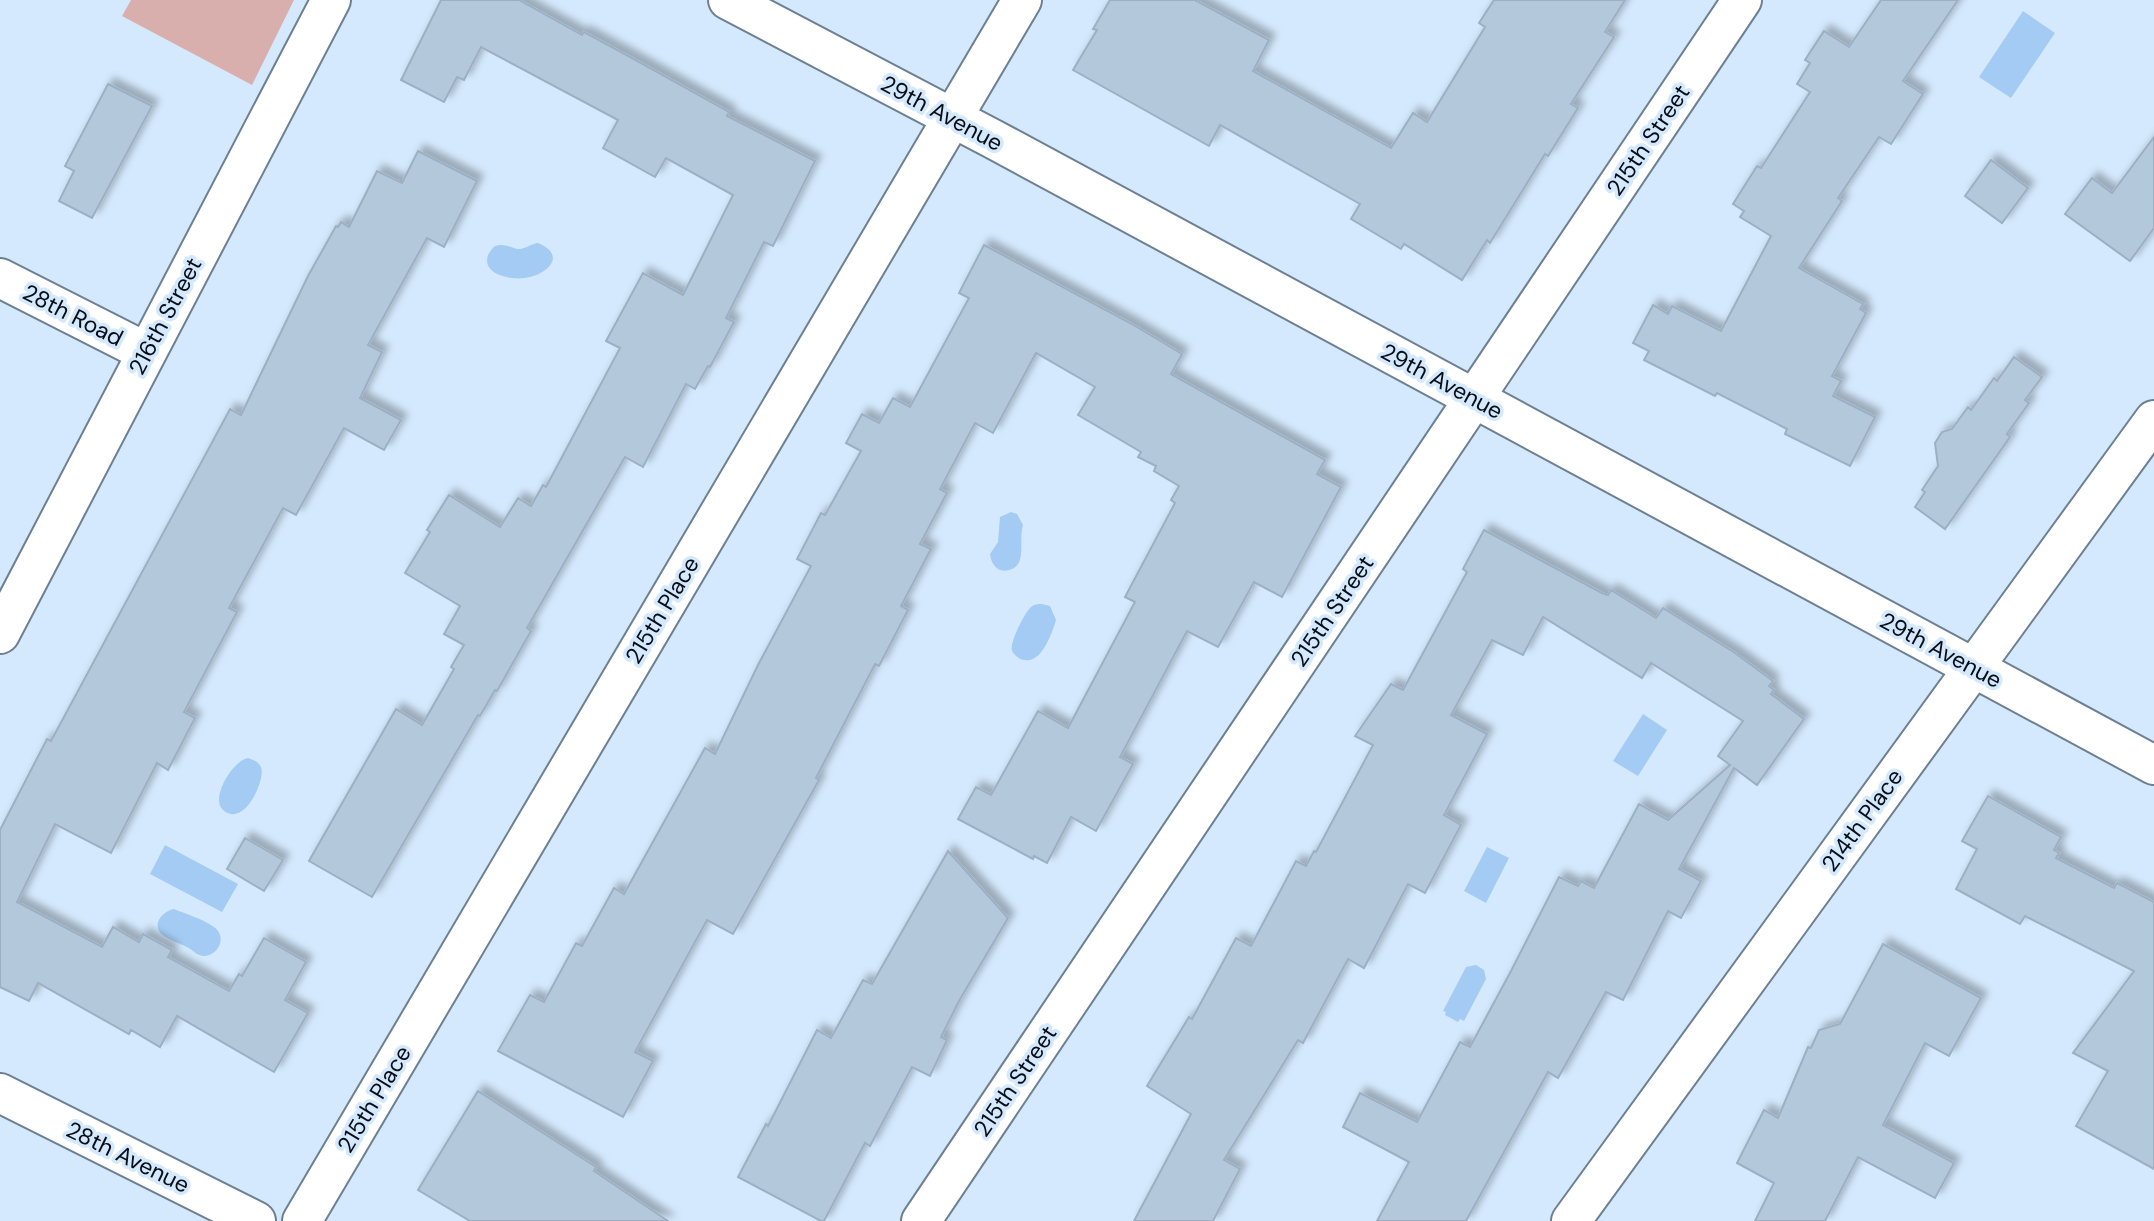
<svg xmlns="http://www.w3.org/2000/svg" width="2154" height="1221" viewBox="0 0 2154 1221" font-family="'DM Sans',sans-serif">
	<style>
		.green { fill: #d9afad }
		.water { fill: #a3cbf3 }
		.building { fill: #b4c8dc; stroke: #9cafc3; stroke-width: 2; filter: url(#shadow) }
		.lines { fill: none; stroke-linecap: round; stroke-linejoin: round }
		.minor-casing { stroke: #6d8092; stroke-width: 42 }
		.minor { stroke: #fff; stroke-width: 38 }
		.labels { text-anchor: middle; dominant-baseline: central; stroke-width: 7; stroke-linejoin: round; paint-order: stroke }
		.street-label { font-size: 23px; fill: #070d14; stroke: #d4e9fd }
	</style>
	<defs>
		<filter id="shadow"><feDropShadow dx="6" dy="-6" stdDeviation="3.5" flood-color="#0004"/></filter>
	</defs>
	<rect width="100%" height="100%" fill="#d4e9fd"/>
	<path class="green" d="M131,0h163l-42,85 -130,-69z"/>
	<g class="water">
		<path d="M2023,11l32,22 -44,65 -32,-21z"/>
		<path d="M538,243c34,14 3,39 -26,35 -12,-2 -29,-7 -24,-23 2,-3 4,-7 7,-9 8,-3 15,1 22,3 6,1 14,-5 21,-6z"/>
		<path d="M1011,512l6,2 6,11c-5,14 5,41 -14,45 -4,1 -7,1 -11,-1 -5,-4 -7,-8 -8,-15l8,-12 2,-25z"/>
		<path d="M1042,604l8,2 6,14c-4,13 -14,43 -31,40 -5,0 -11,-5 -13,-9 -3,-8 13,-39 19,-44 4,-3 6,-3 11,-3z"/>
		<path d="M1643,714l24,16 -29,46 -25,-15z"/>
		<path d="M248,758c5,2 10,3 13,9 5,11 -16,62 -38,43 -13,-11 9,-49 25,-52z"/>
		<path d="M165,845l73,39 -16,28 -72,-38z"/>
		<path d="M1487,847l22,11 -23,45 -22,-12z"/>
		<path d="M174,909c12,5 29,10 40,18 18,13 -4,40 -21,24 -9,-7 -20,-9 -29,-15 -14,-10 -2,-25 10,-27z"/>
		<path d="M1476,965l8,5 2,9 -22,42 -4,-2 -2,3 -13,-7 1,-3 -3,-1 23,-44z"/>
	</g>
	<g class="building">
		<path d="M441,0h78l63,35 2,-3 48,26 97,54 -2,4 88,45 -42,85 -9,-4 -38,76 8,4 -24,45 -2,-1 -13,23 -9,-5 -43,83 -18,-10 -98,171 4,3 -34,60 -2,-1 -15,26 -2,-1 -106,182 -63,-36 87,-152 26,16 32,-56 -3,-2 13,-22 -20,-11 16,-28 -55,-33 25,-41 -3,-2 22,-35 51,32 18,-29 13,8 12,-21 3,2 74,-139 -14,-7 37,-68 40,22 50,-100 -67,-37 -11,19 -52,-29 15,-28 -137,-73 -17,33 -7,-3 -13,25 -43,-22z"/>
		<path d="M1110,0h85l74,40 -16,31 138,77 22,-35 14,9 58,-95 -6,-4 15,-23h131l-20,32 9,5 -43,67 7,4 -30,48 -3,-2 -55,89 -3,-3 -25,40 -58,-36 -3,5 -50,-30 9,-15 -140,-79 -11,21 -136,-76 24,-40 -4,-1z"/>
		<path d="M1881,0h77l-55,81 20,13 -32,50 -12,-7 -41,61 4,3 -43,67 64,36 -3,5 6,4 -34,63 9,5 -8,15 42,21 -25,49 -65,-32 2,-5 -70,-36 -2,3 -71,-36 5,-9 -16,-8 20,-38 15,9 4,-8 49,25 50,-95 -31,-19 4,-6 -11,-7 24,-38 4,2 49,-76 -13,-8 13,-21 -5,-3 19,-29 25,16z"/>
		<path d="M108,84l44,22 -60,112 -33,-17 15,-30 -9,-5z"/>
		<path d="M2154,137v91l-24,33 -65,-47 27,-36 20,15z"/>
		<path d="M418,151l59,30 -33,66 -17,-9 -59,107 14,7 -22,46 41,22 -17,30 -40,-22 -48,87 -13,-7 -54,100 8,4 -53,100 11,6 -27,52 -11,-7 -46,90 -56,-29 -38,78 85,45 11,-20 26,15 4,-8 29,16 -4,7 61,34 10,-17 3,2 22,-38 42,24 -21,38 23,13 -34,59 -97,-56 -17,31 -29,-17 -2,4 -91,-51 -9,18 -29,-14v-157l47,-91 4,2 179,-332 11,6 67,-139 28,-50 2,1 3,-5 8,5 28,-56 25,12z"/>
		<path d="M1991,160l37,28 -26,35 -37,-27z"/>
		<path d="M984,245l148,79 50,30 -11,20 154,86 -8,14 24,13 -59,110 -28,-15 -36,65 -31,-16 -67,126 13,7 -37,67 -25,-14 -24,46 -13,-7 -1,3 -75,-40 18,-32 15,8 47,-84 30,17 67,-126 -10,-5 50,-94 -4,-3 8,-14 -25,-15 2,-5 -18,-9 3,-5 -63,-37 17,-28 -59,-34 -43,80 -18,-10 -35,66 7,4 -27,51 11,5 -30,57 7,4 -29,56 -4,-2 -59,114 3,2 -86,154 -26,-14 -72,132 18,9 -30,56 -125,-66 32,-56 14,7 32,-59 6,3 32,-58 10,6 81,-146 10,6 43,-89 53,-99 -14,-7 24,-46 4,2 36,-64 -15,-8 16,-29 17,9 14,-25 17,9 59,-109 -10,-5z"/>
		<path d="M2014,357l28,20 -17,23 4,3 -22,31 3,3 -65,92 -30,-22 10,-15 -3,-2 16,-24 -3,-23 7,-11 10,-3 16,-22 3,3 23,-32 3,3z"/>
		<path d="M1484,530l118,63 6,2 3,-5 45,28 7,-10 72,45 38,28 -4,5 5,4 -3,4 33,25 -47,66 -23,-17 -55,101 22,12 -20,37 -13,-7 -45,89 -17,-8 -48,86 -10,-6 -82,149h-89l32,-59 -66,-35 17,-34 57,29 43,-80 10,5 41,-76 48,-94 19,9 3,-5 13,7 45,-84 29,16 62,-55 -12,-9 25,-35 -92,-58 -9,15 -99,-61 -20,38 -31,-15 -41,75 36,19 -43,81 17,10 -36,68 -17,-9 -44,84 -16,-9 -45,84 -5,-3 -74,120 16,9 -27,52h-79l57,-107 -44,-28 42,-69 3,2 44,-81 15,8 45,-85 10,5 8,-15 2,1 57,-107 -18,-9 36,-52 12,6 64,-118 -4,-3z"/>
		<path d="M1988,796l73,41 -7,13 5,3 -3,5 58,30 3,-5 37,19v267l-78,-43 32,-55 -35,-18 61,-82 -109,-55 -5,8 -64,-35 21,-40 -15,-8z"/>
		<path d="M245,838l38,22 -19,31 -37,-22z"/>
		<path d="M948,851l60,67 -49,83 -18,36 6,3 -17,36 -18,-9 -42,79 -5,-3 -41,78h-3l-83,-44 28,-53 2,2 49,-96 14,8 32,-58 9,4z"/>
		<path d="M1883,944l98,54 -32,58 -24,-13 -42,82 71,38 -19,35 -77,-41 -33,64h-70l19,-38 -37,-20 27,-53 14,8 30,-71 3,1 8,-18 21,-6z"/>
		<path d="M478,1091l118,76 -2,4 74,50h-198l-52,-31z"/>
	</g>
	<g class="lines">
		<defs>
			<g id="minor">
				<path d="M728,0l265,139 1161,626"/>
				<path d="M0,278l146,74"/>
				<path d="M0,634l331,-634"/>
				<path d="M0,1093l256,128"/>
				<path d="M302,1221l720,-1221"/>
				<path d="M921,1221l821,-1221"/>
				<path d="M1571,1221l583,-801"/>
			</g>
		</defs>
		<use href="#minor" class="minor-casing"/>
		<use href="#minor" class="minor"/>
	</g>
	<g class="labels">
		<g class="street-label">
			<text transform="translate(942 113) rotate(28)">29th Avenue</text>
			<text transform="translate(1648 140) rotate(-56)">215th Street</text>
			<text transform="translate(73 315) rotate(27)">28th Road</text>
			<text transform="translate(165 316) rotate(-62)">216th Street</text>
			<text transform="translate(1442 381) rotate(28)">29th Avenue</text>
			<text transform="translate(662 610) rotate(-59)">215th Place</text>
			<text transform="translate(1332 611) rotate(-56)">215th Street</text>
			<text transform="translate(1941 650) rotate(28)">29th Avenue</text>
			<text transform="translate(1862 820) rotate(-54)">214th Place</text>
			<text transform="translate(1015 1081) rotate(-56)">215th Street</text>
			<text transform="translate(374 1099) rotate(-59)">215th Place</text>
			<text transform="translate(128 1157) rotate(26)">28th Avenue</text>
		</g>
	</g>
</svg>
